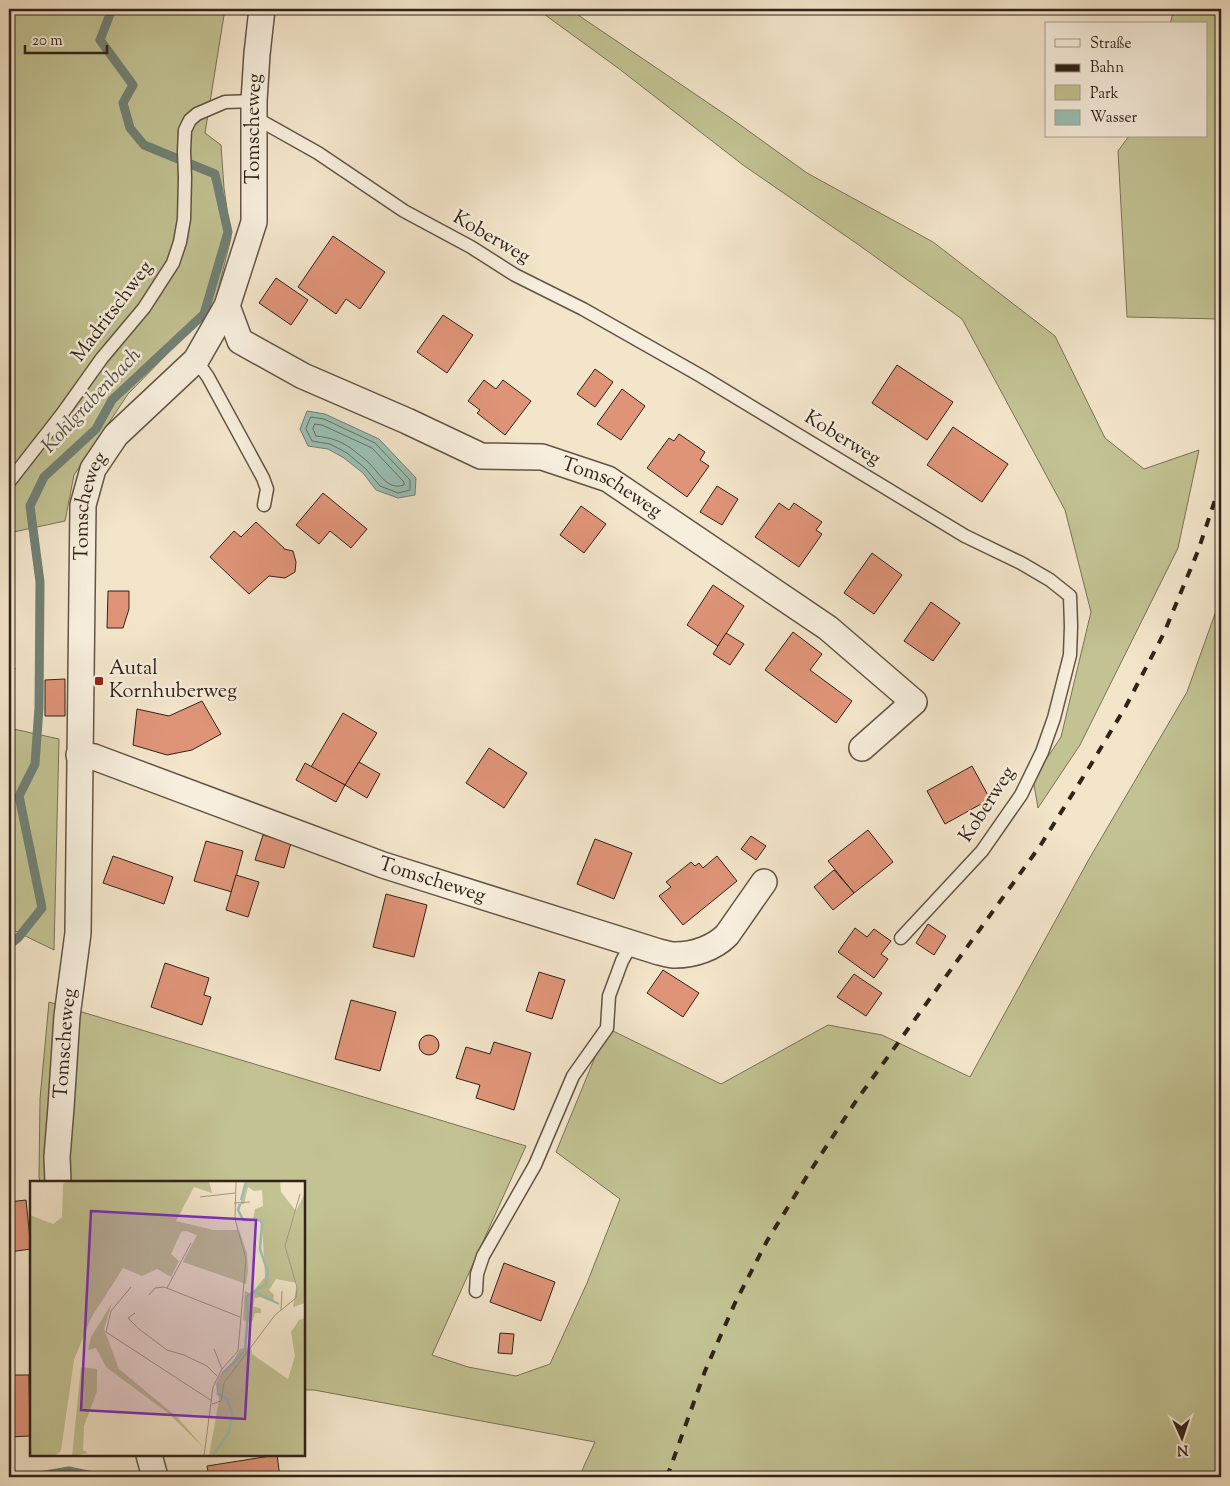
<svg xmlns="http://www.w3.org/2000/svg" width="1230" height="1486" viewBox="0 0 1230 1486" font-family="'Sorts Mill Goudy',serif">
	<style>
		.green { fill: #c2c292; stroke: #7a7256 }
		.water { fill: #9bbfb4; stroke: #718176 }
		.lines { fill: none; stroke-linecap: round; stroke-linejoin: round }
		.shore { stroke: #667166; stroke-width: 1 }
		.stream { stroke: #718176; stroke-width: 9 }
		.building { fill: #df9478; stroke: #312319 }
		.service-casing { stroke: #625445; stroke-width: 15 }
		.minor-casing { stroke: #625445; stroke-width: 28 }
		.service { stroke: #f7eedd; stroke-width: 12 }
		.minor { stroke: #f7eedd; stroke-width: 25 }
		.rail { stroke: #312319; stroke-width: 4; stroke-dasharray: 9 9; stroke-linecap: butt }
		.poi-dot { fill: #8f2418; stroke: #f7eedd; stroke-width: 2 }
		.labels { text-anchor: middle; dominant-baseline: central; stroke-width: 5; stroke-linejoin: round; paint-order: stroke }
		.street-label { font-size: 20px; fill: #312319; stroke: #f7eedd }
		.poi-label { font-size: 20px; fill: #312319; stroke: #f7eedd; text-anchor: start }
		.water-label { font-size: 21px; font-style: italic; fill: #515248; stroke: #f7eedd }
		.inset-river { fill: none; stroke: #9bbfb4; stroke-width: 2.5 }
		.inset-road { fill: none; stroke: #a59783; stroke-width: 1 }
		.view { fill: #7b2cbf; fill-opacity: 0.15; stroke: #7b2cbf; stroke-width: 2.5 }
		.inset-edge { fill: none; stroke: #312319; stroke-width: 2.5 }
	</style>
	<rect width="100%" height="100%" fill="#f3e5ca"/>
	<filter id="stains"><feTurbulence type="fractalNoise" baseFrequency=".004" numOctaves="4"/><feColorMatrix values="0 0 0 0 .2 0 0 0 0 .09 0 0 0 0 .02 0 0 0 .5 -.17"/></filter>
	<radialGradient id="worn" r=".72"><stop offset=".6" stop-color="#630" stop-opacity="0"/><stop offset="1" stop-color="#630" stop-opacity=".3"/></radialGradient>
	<g class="green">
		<path d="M9,9h216l-20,124 16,12 3,43 7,50 -17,68 -86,88 -54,81 -9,46 -56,12z"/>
		<path d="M537,9h35l9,8 151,102 75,54 126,69 122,94 50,102 39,31 55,-19 -21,98 -98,197 -42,63 -5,-29 28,-42 30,-125 -26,-102 -103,-191 -106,-76 -113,-78 -125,-97z"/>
		<path d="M1174,9h47v310l-94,-2 -9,-166 11,-15h77v-112h-36z"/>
		<path d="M1221,597v880h-642l16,-35 -281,-52h-10v-208h-264l-1,-5 1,-78 9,-97 477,144 -94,209 36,12 48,9 34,-12 37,-81 33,-84 -64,-47 51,-124 114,56 107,-59 54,10 88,42 119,-218 98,-167z"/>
		<path d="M9,728l50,11 -5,211 -45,-22z"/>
	</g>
	<path class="water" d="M307,411l18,3 54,25 37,39 -1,17 -17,3 -22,-8 -13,-17 -19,-15 -16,-9 -20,-3 -8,-17z"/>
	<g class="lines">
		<g class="shore">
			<path d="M311,417l13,2 51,24 35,37v10l-12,3 -18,-7 -14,-17 -19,-16 -17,-9 -18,-3 -6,-12z"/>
			<path d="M315,424l7,1 50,23 32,34v3c-16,6 -25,-12 -34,-21 -5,-5 -12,-10 -18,-15 -13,-9 -21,-11 -36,-13l-3,-7z"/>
		</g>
		<g class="stream">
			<path d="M9,945l9,-7 24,-30 -23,-112 16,-32 4,-56 1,-126 -10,-76 14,-29 52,-48 16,-29 92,-86 24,-82 -13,-58 -71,-29 -14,-17 -7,-25 10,-18 -33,-45 12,-31"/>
			<path d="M33,1477l36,-6 28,6"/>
		</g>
	</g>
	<g class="building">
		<path d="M333,236l52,36 -25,37 -14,-10 -10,15 -38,-27z"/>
		<path d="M276,278l32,22 -17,25 -32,-22z"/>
		<path d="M443,315l30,20 -26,38 -30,-21z"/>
		<path d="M897,365l56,37 -26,38 -55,-37z"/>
		<path d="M595,369l18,13 -18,25 -18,-13z"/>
		<path d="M484,380l12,9 7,-9 28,21 -26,34 -28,-22 3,-3 -12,-9z"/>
		<path d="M622,389l23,17 -24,34 -24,-16z"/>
		<path d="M953,427l55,37 -26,38 -55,-37z"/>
		<path d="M679,434l26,18 -5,8 9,6 -22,31 -40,-29 22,-30 5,3z"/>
		<path d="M717,486l21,13 -16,26 -22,-13z"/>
		<path d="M323,493l44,36 -16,19 -21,-17 -11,13 -23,-19z"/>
		<path d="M779,503l10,7 5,-7 28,19 -6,8 6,4 -23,33 -44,-30z"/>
		<path d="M581,506l25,18 -22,29 -24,-18z"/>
		<path d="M256,522l28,26v1l9,2 3,11 -1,10 -10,6 -16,-2 -20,18 -39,-37 24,-26 7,6z"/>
		<path d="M872,553l30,22 -28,39 -30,-21z"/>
		<path d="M713,585l31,21 -26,40 -31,-21z"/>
		<path d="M108,591h21v18l-6,19h-16z"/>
		<path d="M931,602l29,21 -27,38 -29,-20z"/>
		<path d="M793,632l29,22 -12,16 42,31 -16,22 -71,-53z"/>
		<path d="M726,633l18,11 -14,21 -17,-11z"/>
		<path d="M9,666l6,2 -6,23z"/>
		<path d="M65,679v37h-20v-36z"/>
		<path d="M202,701l19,33 -29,16 -25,5 -34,-10 4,-36 32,7z"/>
		<path d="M343,713l34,20 -32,52 -34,-18z"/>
		<path d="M489,748l38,25 -23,35 -38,-25z"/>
		<path d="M359,762l21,12 -13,24 -22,-13z"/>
		<path d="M305,763l40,22 -9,17 -40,-22z"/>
		<path d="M972,766l18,33 -45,25 -18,-33z"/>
		<path d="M868,830l25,32 -39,31 -26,-32z"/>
		<path d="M263,835l28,8 -7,25 -29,-8z"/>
		<path d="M751,836l15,10 -10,14 -15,-11z"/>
		<path d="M595,839l37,14 -18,46 -37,-15z"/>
		<path d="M206,841l37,10 -11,41 -38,-11z"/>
		<path d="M113,856l60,21 -9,27 -61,-21z"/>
		<path d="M717,856l20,25 -54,44 -24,-29 12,-9 -5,-5 25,-20 4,4 4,-3 4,5z"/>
		<path d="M834,870l20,23 -21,17 -19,-23z"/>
		<path d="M236,875l23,7 -11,35 -22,-7z"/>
		<path d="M386,894l41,11 -13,52 -41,-10z"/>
		<path d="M928,924l18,12 -12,19 -18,-12z"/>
		<path d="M855,928l12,9 7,-8 17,12 -10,13 7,5 -14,19 -36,-26z"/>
		<path d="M165,963l44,15 -5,17 7,2 -9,28 -51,-18z"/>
		<path d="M663,970l36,23 -16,24 -36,-24z"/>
		<path d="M539,972l26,8 -13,39 -26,-8z"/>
		<path d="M854,974l28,19 -16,23 -29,-19z"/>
		<path d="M351,1000l45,12 -16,59 -45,-12z"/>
		<circle cx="429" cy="1045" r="10"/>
		<path d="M494,1042l37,11 -17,57 -38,-12 4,-13 -24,-7 10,-31 24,7z"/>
		<path d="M26,1200l5,49 -22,3v-50z"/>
		<path d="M504,1263l51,19 -14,39 -51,-19z"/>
		<path d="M500,1333l14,1 -2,20 -14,-1z"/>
		<path d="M9,1375h20l1,61 -21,1z"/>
		<path d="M277,1455l3,22h-71l-2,-11z"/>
	</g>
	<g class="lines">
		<defs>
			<g id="service">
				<path d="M254,117l64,36 86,58 67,36 44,28 68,34 118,67 264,160 56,27 29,17 20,16 1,30 -1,29 -16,63 -12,34 -21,43 -39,56 -81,87"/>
				<path d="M196,360l12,17 55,101 4,11 -3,16"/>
				<path d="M9,482l53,-68 40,-56 42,-50 29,-45 7,-21 4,-23 1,-41 -1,-27 1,-21 5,-10 7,-6 28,-12 29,-1"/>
				<path d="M476,1291l1,-17 6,-18 52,-91 38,-89 34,-48 2,-32 13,-35 10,-18"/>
			</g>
			<g id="minor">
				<path id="s1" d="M227,306l13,35 63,35 104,45 74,35 61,1 66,22 220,149 86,74 -52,46"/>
				<path id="s2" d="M79,755l15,2 289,108 276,87c5,1 11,3 16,3 19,0 39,-7 52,-20l37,-53"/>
				<path id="s3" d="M58,1182l-1,-25 4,-50 6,-91 11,-83 5,-428 10,-36 23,-34 80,-75 31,-54 27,-84v-121l3,-47 5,-45"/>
				<path d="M149,1455l6,22"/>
			</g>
		</defs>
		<use href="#service" class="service-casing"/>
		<use href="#minor" class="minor-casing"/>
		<use href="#service" class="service"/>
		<use href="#minor" class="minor"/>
		<path class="rail" d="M667,1477l38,-106 30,-68 32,-62 40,-65 49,-75 184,-255 50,-80 36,-60 38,-73 34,-82 23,-69"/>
	</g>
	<rect class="poi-dot" x="94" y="676" width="10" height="10" rx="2.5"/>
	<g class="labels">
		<g class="street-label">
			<text stroke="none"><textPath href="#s3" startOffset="1110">Tomscheweg</textPath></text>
			<text transform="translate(491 238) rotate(30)">Koberweg</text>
			<text transform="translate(113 312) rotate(-53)">Madritschweg</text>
			<text transform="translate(842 439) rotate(32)">Koberweg</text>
			<text stroke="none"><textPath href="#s1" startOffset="442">Tomscheweg</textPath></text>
			<text stroke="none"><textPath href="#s3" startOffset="678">Tomscheweg</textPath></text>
			<text transform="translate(988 805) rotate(-57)">Koberweg</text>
			<text stroke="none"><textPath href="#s2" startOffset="375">Tomscheweg</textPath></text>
			<text stroke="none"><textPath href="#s3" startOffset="139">Tomscheweg</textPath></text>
		</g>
		<g class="poi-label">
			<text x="109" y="669">Autal<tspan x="109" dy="23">Kornhuberweg</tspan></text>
		</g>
		<g class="water-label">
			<text transform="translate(92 401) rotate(-47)">Kohlgrabenbach</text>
		</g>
	</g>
	<g transform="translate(30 1181)">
		<rect width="275" height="275" fill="#f3e5ca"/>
		<path d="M37,0h142l3,12 -18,-6 -18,34 37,9h26l8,23 1,18 -2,13 -63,-22 14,-27 -11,-4 -5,1 -10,22 8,7 -8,16 -14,-8 -15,7 -19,-8 -32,50 -17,42 -13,91 -6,5h-25v-241l23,9 9,-7 1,-33zM216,0h34l1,11 15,19 9,-18v110l-12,4 4,-24 -21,-4 -7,11 5,5 -1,7 -13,-5 -5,1 -2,8 8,3v4h-6l-3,9 -9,-2 2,-29 6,3 14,-17 -3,-55 -9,-3 2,-10 8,-3 -1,-16 -8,1 -6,-4 -4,17 -4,1zM82,122l-8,26 15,40 59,49 26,30 -36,-35 -62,-46 -10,-19 -8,2 3,-13zM275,137v138h-96l10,-56 -3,-15 3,-9 12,-11 9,-16 11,-2 1,7 36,25 7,-23 -4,-24 8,-12zM51,186l16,2v22l-13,35 -1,24 5,3 -16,3z" fill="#c2c292"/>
		<path class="inset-river" d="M211,19l5,-19M223,110l26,13M192,193l23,-23 3,-39 -2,-15 20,-13 2,-12 -8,-23 2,-25 -2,-4h-17l-5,-10 2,-6M183,275l16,-24 3,-19 -5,-14 -9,-5v-12"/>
		<path class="inset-road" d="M170,16l35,-4M204,22l16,-1M101,106l-20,24 -5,21 106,69M137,107l24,-45M119,114l6,-7 9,-1 76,30M251,129l1,-19M105,132l-7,5 11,11 28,21 17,5 23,11 10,10M184,168l8,20M182,223l9,-3 3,-18 51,-68 21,-17 1,-11 -12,-41 15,-52M174,275l9,-69 9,-18 16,-18 8,-92 -11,-40 1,-38"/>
		<path class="view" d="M61,30l165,9 -11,199 -164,-9z"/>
		<rect width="275" height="275" class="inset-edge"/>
	</g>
	<rect width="1230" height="1486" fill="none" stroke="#f3e5ca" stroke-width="30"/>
	<rect x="10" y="10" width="1210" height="1466" fill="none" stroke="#312319" stroke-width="2.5"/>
	<rect x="15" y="15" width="1200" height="1456" fill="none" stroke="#312319"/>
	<rect x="1045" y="22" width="162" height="115" fill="#f7eedd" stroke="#a89d8f"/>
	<rect x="1055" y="39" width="25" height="8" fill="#f7eedd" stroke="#a89d8f"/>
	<text x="1090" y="48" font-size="15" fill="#312319">Straße</text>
	<rect x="1055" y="64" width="25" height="8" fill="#312319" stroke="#a89d8f"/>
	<text x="1090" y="72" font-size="15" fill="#312319">Bahn</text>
	<rect x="1055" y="85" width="25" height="15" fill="#c2c292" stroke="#a89d8f"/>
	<text x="1090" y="98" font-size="15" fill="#312319">Park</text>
	<rect x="1055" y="110" width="25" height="15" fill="#9bbfb4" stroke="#a89d8f"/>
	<text x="1090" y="122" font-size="15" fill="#312319">Wasser</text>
	<g transform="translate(1182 1438) rotate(177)" stroke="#f7eedd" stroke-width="4" paint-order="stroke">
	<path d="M0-4L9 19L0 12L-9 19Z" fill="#312319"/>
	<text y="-8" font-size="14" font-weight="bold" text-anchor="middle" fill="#312319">N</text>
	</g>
	<path d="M25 45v8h82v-8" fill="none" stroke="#312319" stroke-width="2.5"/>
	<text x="32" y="45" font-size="15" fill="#312319" stroke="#f7eedd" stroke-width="4" paint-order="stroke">20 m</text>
	<rect width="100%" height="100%" filter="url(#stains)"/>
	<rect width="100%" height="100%" fill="url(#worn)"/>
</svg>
